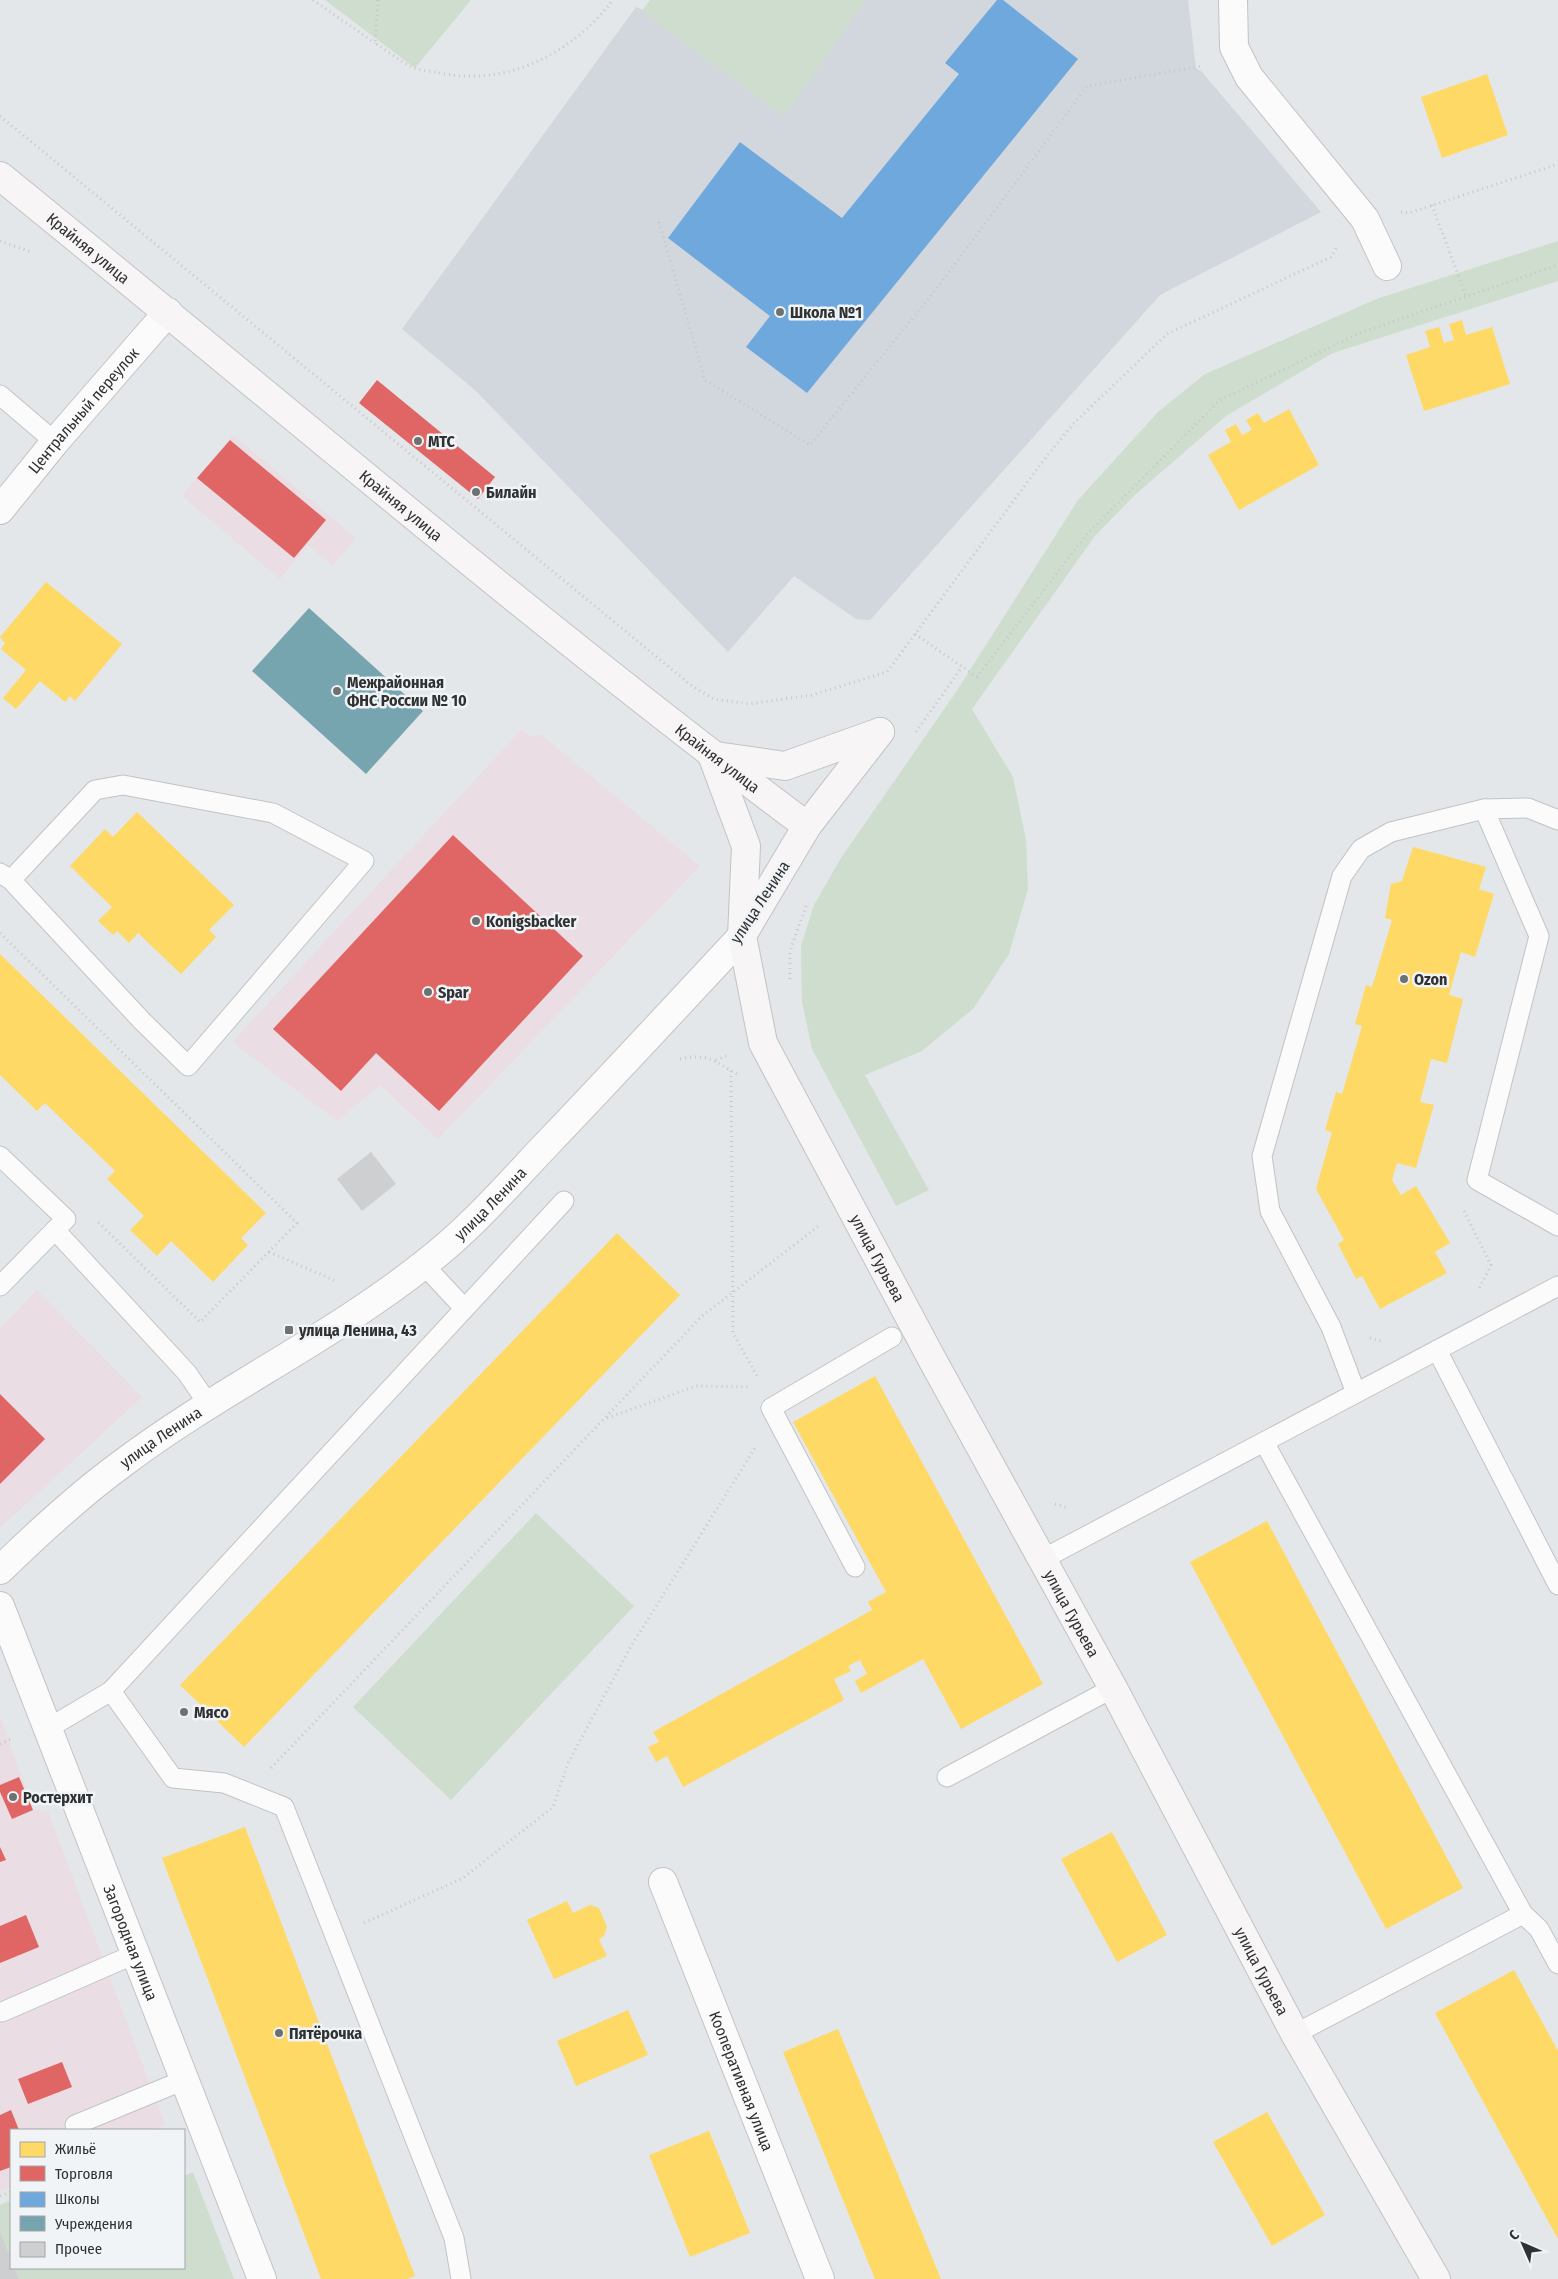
<svg xmlns="http://www.w3.org/2000/svg" width="1558" height="2279" viewBox="0 0 1558 2279" font-family="'Fira Sans Condensed',sans-serif">
	<style>
		.commercial { fill: #eadde3 }
		.built { fill: #d2d7dd }
		.green { fill: #cfddcf }
		.homes { fill: #ffd966 }
		.shops { fill: #e06666 }
		.schools { fill: #6fa8dc }
		.public { fill: #76a5af }
		.building { fill: #cecfd1 }
		.lines { fill: none; stroke-linecap: round; stroke-linejoin: round }
		.service-casing { stroke: #c1c3c5; stroke-width: 21 }
		.minor-casing { stroke: #c1c3c5; stroke-width: 30 }
		.tertiary-casing { stroke: #c1c3c5; stroke-width: 30 }
		.secondary-casing { stroke: #c1c3c5; stroke-width: 30 }
		.path { stroke: #c6c7c7; stroke-width: 3; stroke-dasharray: 1 4; stroke-linecap: butt }
		.service { stroke: #fbfbfc; stroke-width: 19 }
		.minor { stroke: #fbfbfc; stroke-width: 28 }
		.tertiary { stroke: #fbfbfc; stroke-width: 28 }
		.secondary { stroke: #f8f5f6; stroke-width: 28 }
		.poi-dot { fill: #6e7172; stroke: #f1f4f7; stroke-width: 2 }
		.labels { text-anchor: middle; dominant-baseline: central; stroke-width: 5; stroke-linejoin: round; paint-order: stroke }
		.street-label { font-size: 16px; fill: #2f3132; stroke: #f1f4f7 }
		.poi-label { font-size: 16px; font-weight: bold; fill: #2f3132; stroke: #f1f4f7; text-anchor: start }
	</style>
	<rect width="100%" height="100%" fill="#e4e7e9"/>
	<g class="commercial">
		<path d="M233,435l123,103 -23,28 -25,-21 -28,34 -98,-83z"/>
		<path d="M522,729l9,8 9,-3 160,132 -262,273 -58,-54 -43,36 -105,-79z"/>
		<path d="M37,1290l105,107 -142,131v-200z"/>
		<path d="M0,1716l33,94 15,1 117,314 -12,5h-142v57l-11,4z"/>
	</g>
	<path class="built" d="M650,0h538l8,68 6,4 119,140 -161,83 -290,325 -14,-1 -62,-43 -66,76 -252,-261 -74,-62 234,-322 7,3z"/>
	<g class="green">
		<path d="M325,0h146l-56,68z"/>
		<path d="M650,0h216l-82,116 -136,-100 -5,-6z"/>
		<path d="M1558,241v40l-225,72 -107,63 -90,78 -41,42 -123,173 41,68 13,63 2,49 -19,65 -35,54 -52,43 -57,24 64,115 -33,16 -84,-157 -10,-47 -1,-56 13,-41 27,-47 115,-166 122,-192 80,-88 47,-38 174,-76z"/>
		<path d="M536,1513l98,93 -183,194 -98,-93z"/>
		<path d="M193,2172l41,107h-215l-4,-11h169v-92z"/>
		<path d="M11,2200v59l-11,-28v-26z"/>
	</g>
	<g class="homes">
		<path d="M1487,74l21,61 -66,23 -21,-61z"/>
		<path d="M1462,320l4,15 26,-8 18,57 -86,27 -18,-56 24,-8 -5,-16 14,-4 5,16 10,-3 -5,-16z"/>
		<path d="M1289,409l30,56 -80,45 -31,-55 23,-13 -6,-12 11,-6 6,11 10,-5 -6,-10 12,-7 6,10z"/>
		<path d="M46,582l76,62 -47,57 -5,-5 -5,6 -25,-21 -24,28 -13,-11 23,-28 -25,-21 4,-6 -5,-6z"/>
		<path d="M137,812l97,93 -25,25 7,7 -35,37 -43,-41 -9,10 -12,-12 -4,4 -15,-14 14,-14 -42,-41 35,-37 8,8z"/>
		<path d="M1413,847l73,20 -7,22 15,5 -19,63 -14,-5 -12,43 14,4 -16,64 -16,-4 -11,43 14,3 -18,63 -19,-5 -5,17 9,15 15,-9 34,57 -15,9 12,21 -67,36 -18,-33 -6,3 -18,-35 6,-4 -28,-51 16,-57 -7,-2 11,-38 6,2 20,-68 -7,-2 11,-39 6,2 20,-67 -7,-2 6,-34 11,-3z"/>
		<path d="M0,954l266,259 -25,25 7,7 -35,37 -42,-41 -14,15 -27,-26 14,-14 -37,-37 8,-8 -70,-68 -8,8 -37,-36z"/>
		<path d="M617,1233l63,62 -436,452 -64,-62z"/>
		<path d="M875,1376l168,308 -82,45 -38,-70 -62,34 -6,-12 12,-7 -7,-14 -12,6 3,5 -17,8 10,21 -161,87 -16,-31 -11,6 -8,-15 11,-5 -6,-10 219,-122 -4,-8 18,-10 -93,-170z"/>
		<path d="M1267,1521l196,367 -77,41 -196,-367z"/>
		<path d="M245,1827l170,449 -8,3h-86l-159,-421z"/>
		<path d="M1112,1832l55,103 -50,27 -56,-103z"/>
		<path d="M567,1901l6,12 17,-8 9,3 8,19 -3,9 -5,3 8,17 -53,23 -27,-59z"/>
		<path d="M1514,1970l44,81v188l-123,-226z"/>
		<path d="M628,2010l20,45 -72,31 -19,-45z"/>
		<path d="M838,2029l103,250h-66l-92,-227z"/>
		<path d="M1267,2112l58,103 -53,31 -59,-104z"/>
		<path d="M709,2131l41,102 -60,24 -41,-102z"/>
	</g>
	<g class="shops">
		<path d="M377,380l118,97 -17,22 -119,-96z"/>
		<path d="M230,440l96,80 -32,38 -97,-80z"/>
		<path d="M453,835l130,121 -144,155 -63,-58 -35,38 -68,-62z"/>
		<path d="M0,1394l45,45 -45,45z"/>
		<path d="M19,1777l14,33 -21,9 -12,-27v-7z"/>
		<path d="M0,1847l6,13 -6,2z"/>
		<path d="M26,1915l13,32 -39,16v-37z"/>
		<path d="M62,2062l10,25 -44,17 -10,-25z"/>
		<path d="M11,2110l8,20h-8v37l-11,4v-56z"/>
	</g>
	<path class="schools" d="M997,0h6l75,59 -271,334 -61,-46 24,-31 -102,-78 72,-96 102,76 117,-144 -14,-11z"/>
	<path class="public" d="M309,608l114,103 -57,63 -114,-103z"/>
	<g class="building">
		<path d="M371,1152l25,32 -34,27 -25,-32z"/>
		<path d="M0,2231l11,28v9h4l4,11h-19z"/>
	</g>
	<g class="lines">
		<defs>
			<g id="service">
				<path d="M0,395l55,47"/>
				<path d="M1484,809l44,-1 30,12"/>
				<path d="M0,873l11,7 131,141 46,45 176,-205 -91,-48 -150,-28 -28,5 -84,90"/>
				<path d="M0,1156l66,63 -11,11 132,143 22,32"/>
				<path d="M424,1265l40,43"/>
				<path d="M0,1286l55,-56"/>
				<path d="M1437,1350l121,235"/>
				<path d="M1356,1393l-25,-66 -61,-116 -8,-55 80,-280 19,-27 30,-17 93,-23 55,127 -62,244 81,46"/>
				<path d="M1264,1442l259,472 16,15 19,35"/>
				<path d="M1043,1559l515,-273"/>
				<path d="M855,1567l-84,-159 121,-71"/>
				<path d="M111,1691l62,87 51,5 60,24 170,431 7,41"/>
				<path d="M47,1729l64,-38 453,-490"/>
				<path d="M947,1777l166,-89"/>
				<path d="M2,2012l133,-58"/>
				<path d="M1295,2034l228,-120"/>
				<path d="M75,2125l109,-45"/>
			</g>
			<g id="minor">
				<path d="M1233,0l1,47 15,30 116,142 22,47"/>
				<path id="s1" d="M0,510l55,-68 113,-130"/>
				<path id="s2" d="M663,1882l157,397"/>
			</g>
			<g id="tertiary">
				<path id="s3" d="M0,1570c39,-38 79,-75 123,-107 97,-73 209,-125 304,-201 44,-34 81,-77 119,-117 66,-69 131,-139 196,-209"/>
				<path id="s4" d="M0,1606l262,673"/>
			</g>
			<g id="secondary">
				<path id="s5" d="M0,176c268,217 530,443 807,650"/>
				<path id="s6" d="M712,755l34,91 -4,90 21,107 170,318 180,327 182,346 141,245"/>
				<path d="M716,756l69,10 95,-34"/>
				<path d="M744,932l63,-106 73,-94"/>
			</g>
		</defs>
		<use href="#service" class="service-casing"/>
		<use href="#minor" class="minor-casing"/>
		<use href="#tertiary" class="tertiary-casing"/>
		<use href="#secondary" class="secondary-casing"/>
		<g class="path">
			<path d="M313,0l62,43"/>
			<path d="M378,0l-3,43c13,8 26,19 39,25 8,3 18,3 26,5 69,14 132,-20 173,-73"/>
			<path d="M0,116l692,570 22,13 35,5 63,-9 75,-23 159,-215 28,-34 93,-89 164,-77 6,-10"/>
			<path d="M1432,205l34,91"/>
			<path d="M1401,212l8,1 149,-49"/>
			<path d="M659,222l46,158 105,65 131,-162 146,-197 115,-20"/>
			<path d="M0,241l31,11"/>
			<path d="M915,634l62,43 110,-143 133,-134 142,-68 196,-67"/>
			<path d="M916,732l46,-65"/>
			<path d="M0,933l297,290 -97,99 -102,-100"/>
			<path d="M790,979v-28l17,-48"/>
			<path d="M680,1059c29,-6 33,2 57,15"/>
			<path d="M716,1060l14,-5"/>
			<path d="M731,1071l2,262 25,45"/>
			<path d="M1464,1211l27,54 -13,26"/>
			<path d="M269,1252l67,29"/>
			<path d="M1370,1338l14,4"/>
			<path d="M607,1418l89,-32 52,1"/>
			<path d="M1055,1504l13,4"/>
			<path d="M0,1744l13,-6"/>
			<path d="M271,1768l431,-452 118,-91"/>
			<path d="M364,1923l99,-45 90,-71 15,-44 62,-115 125,-200"/>
			<path d="M0,2196l11,-4"/>
		</g>
		<use href="#service" class="service"/>
		<use href="#minor" class="minor"/>
		<use href="#tertiary" class="tertiary"/>
		<use href="#secondary" class="secondary"/>
	</g>
	<g class="poi-dot">
		<circle cx="780" cy="312" r="5"/>
		<circle cx="418" cy="441" r="5"/>
		<circle cx="476" cy="492" r="5"/>
		<circle cx="337" cy="691" r="5"/>
		<circle cx="476" cy="921" r="5"/>
		<circle cx="1404" cy="979" r="5"/>
		<circle cx="428" cy="992" r="5"/>
		<rect x="284" y="1325" width="10" height="10" rx="2.5"/>
		<circle cx="184" cy="1712" r="5"/>
		<circle cx="13" cy="1797" r="5"/>
		<circle cx="279" cy="2033" r="5"/>
	</g>
	<g class="labels">
		<g class="street-label">
			<text stroke="none"><textPath href="#s5" startOffset="114">Крайняя улица</textPath></text>
			<text stroke="none"><textPath href="#s1" startOffset="130">Центральный переулок</textPath></text>
			<text stroke="none"><textPath href="#s5" startOffset="519">Крайняя улица</textPath></text>
			<text stroke="none"><textPath href="#s5" startOffset="924">Крайняя улица</textPath></text>
			<text transform="translate(760 902) rotate(-57)">улица Ленина</text>
			<text stroke="none"><textPath href="#s3" startOffset="614">улица Ленина</textPath></text>
			<text stroke="none"><textPath href="#s6" startOffset="540">улица Гурьева</textPath></text>
			<text stroke="none"><textPath href="#s3" startOffset="209">улица Ленина</textPath></text>
			<text stroke="none"><textPath href="#s6" startOffset="945">улица Гурьева</textPath></text>
			<text stroke="none"><textPath href="#s4" startOffset="361">Загородная улица</textPath></text>
			<text stroke="none"><textPath href="#s6" startOffset="1350">улица Гурьева</textPath></text>
			<text stroke="none"><textPath href="#s2" startOffset="214">Кооперативная улица</textPath></text>
		</g>
		<g class="poi-label">
			<text x="790" y="312">Школа №1</text>
			<text x="428" y="441">МТС</text>
			<text x="486" y="492">Билайн</text>
			<text x="347" y="682">Межрайонная<tspan x="347" dy="18">ФНС России № 10</tspan></text>
			<text x="486" y="921">Konigsbacker</text>
			<text x="1414" y="979">Ozon</text>
			<text x="438" y="992">Spar</text>
			<text x="299" y="1330">улица Ленина, 43</text>
			<text x="194" y="1712">Мясо</text>
			<text x="23" y="1797">Ростерхит</text>
			<text x="289" y="2033">Пятёрочка</text>
		</g>
	</g>
	<rect x="10" y="2129" width="175" height="140" fill="#f1f4f7" stroke="#a3a6a8"/>
	<rect x="20" y="2142" width="25" height="15" fill="#ffd966" stroke="#a3a6a8"/>
	<text x="55" y="2154" font-size="15" fill="#2f3132">Жильё</text>
	<rect x="20" y="2166" width="25" height="15" fill="#e06666" stroke="#a3a6a8"/>
	<text x="55" y="2179" font-size="15" fill="#2f3132">Торговля</text>
	<rect x="20" y="2192" width="25" height="15" fill="#6fa8dc" stroke="#a3a6a8"/>
	<text x="55" y="2204" font-size="15" fill="#2f3132">Школы</text>
	<rect x="20" y="2216" width="25" height="15" fill="#76a5af" stroke="#a3a6a8"/>
	<text x="55" y="2229" font-size="15" fill="#2f3132">Учреждения</text>
	<rect x="20" y="2242" width="25" height="15" fill="#cecfd1" stroke="#a3a6a8"/>
	<text x="55" y="2254" font-size="15" fill="#2f3132">Прочее</text>
	<g transform="translate(1523 2244) rotate(315)" stroke="#f1f4f7" stroke-width="4" paint-order="stroke">
	<path d="M0-4L9 19L0 12L-9 19Z" fill="#2f3132"/>
	<text y="-8" font-size="14" font-weight="bold" text-anchor="middle" fill="#2f3132">С</text>
	</g>
</svg>
